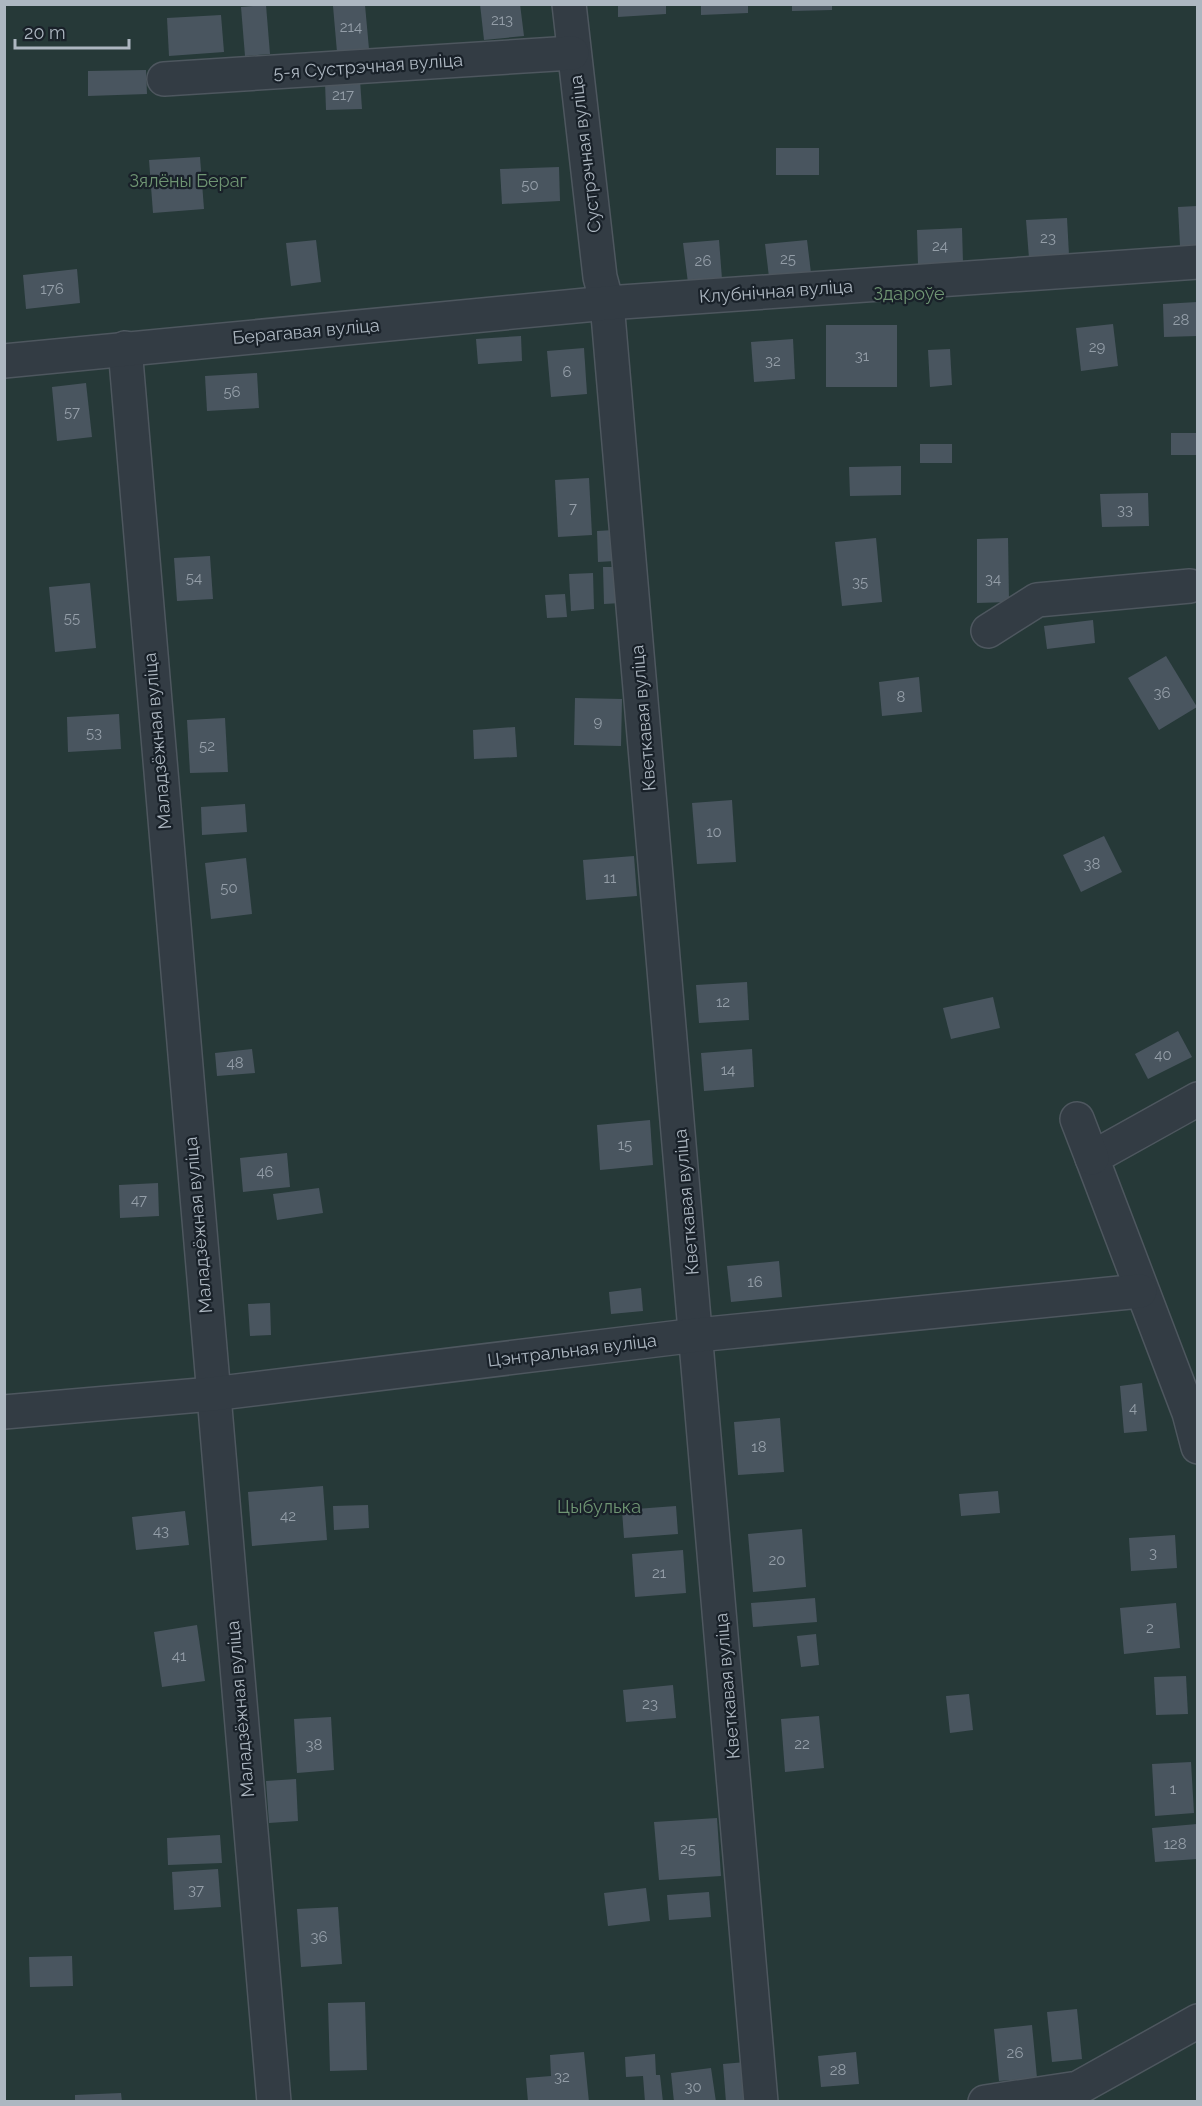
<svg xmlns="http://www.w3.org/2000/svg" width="1202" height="2106" viewBox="0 0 1202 2106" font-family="Raleway,sans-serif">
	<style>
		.green { fill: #263938 }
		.building { fill: #49555f }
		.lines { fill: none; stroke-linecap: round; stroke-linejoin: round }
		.minor-casing { stroke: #4e575f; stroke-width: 36 }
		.minor { stroke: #333c44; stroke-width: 33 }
		.labels { text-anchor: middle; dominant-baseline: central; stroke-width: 4.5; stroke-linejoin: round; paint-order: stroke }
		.number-label { font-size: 15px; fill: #949ea8 }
		.street-label { font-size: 18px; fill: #adb7c1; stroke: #192129 }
		.park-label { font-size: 18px; fill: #6f9573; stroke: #192129 }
	</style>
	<rect width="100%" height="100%" fill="#202a33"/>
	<path class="green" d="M5,5h1192v2096l-1192,1z"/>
	<g class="building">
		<path d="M480,4h40l4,32 -40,4z"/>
		<path d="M618,4h48v10l-48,3z"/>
		<path d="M701,4h47v9l-47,2z"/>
		<path d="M266,5l4,49 -25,2 -4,-49z"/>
		<path d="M344,5h21l4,44 -32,3 -4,-46z"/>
		<path d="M792,5h40v5l-40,1z"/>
		<path d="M221,15l3,37 -55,4 -2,-38z"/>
		<path d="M146,70l1,24 -59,2v-25z"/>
		<path d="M360,80l2,29 -36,1 -1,-28z"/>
		<rect x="776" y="148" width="43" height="27"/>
		<path d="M200,157l4,52 -51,4 -4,-53z"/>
		<path d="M559,167l1,34 -58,3 -2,-35z"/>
		<path d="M1197,206v39l-17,1 -2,-39z"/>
		<path d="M1067,218l2,37 -40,3 -3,-38z"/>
		<path d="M962,228l1,35 -45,2 -1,-35z"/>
		<path d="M316,240l5,42 -30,4 -5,-43z"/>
		<path d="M719,240l3,39 -34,4 -5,-40z"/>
		<path d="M807,240l4,33 -42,4 -4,-33z"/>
		<path d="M77,269l3,34 -54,6 -3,-34z"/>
		<path d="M1197,302v34l-33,1 -1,-33z"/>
		<path d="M1113,324l5,42 -37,5 -5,-43z"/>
		<rect x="826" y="325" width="71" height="62"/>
		<path d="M521,336l1,25 -44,3 -2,-25z"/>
		<path d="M793,339l2,40 -41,3 -3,-40z"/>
		<path d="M584,348l3,46 -36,3 -4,-46z"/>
		<path d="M950,349l2,36 -22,2 -2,-37z"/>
		<path d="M257,373l2,35 -52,3 -2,-35z"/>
		<path d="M86,383l6,54 -35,4 -5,-54z"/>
		<rect x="1171" y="433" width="26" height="22"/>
		<rect x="920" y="444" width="32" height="19"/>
		<path d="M901,466v29l-51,1 -1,-29z"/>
		<path d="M589,478l3,57 -34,2 -3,-57z"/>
		<path d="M1148,493l1,33 -47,1 -2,-33z"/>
		<path d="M614,530l1,31 -17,1 -1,-31z"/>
		<path d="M876,538l6,64 -40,4 -7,-64z"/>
		<path d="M1008,538l1,64 -32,1v-64z"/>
		<path d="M210,556l3,43 -36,2 -3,-43z"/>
		<path d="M603,567h17l1,36 -17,1z"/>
		<path d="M593,573l1,36 -23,2 -2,-37z"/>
		<path d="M90,583l6,65 -41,4 -6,-65z"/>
		<path d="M565,594l2,23 -20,1 -2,-23z"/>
		<path d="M1093,620l2,23 -48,6 -3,-23z"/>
		<path d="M1166,656l31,51 -38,23 -31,-52z"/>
		<path d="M919,677l3,35 -40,4 -3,-34z"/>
		<path d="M575,698l47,1 -1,47 -47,-1z"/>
		<path d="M119,714l2,35 -53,3 -1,-35z"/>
		<path d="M225,718l3,54 -38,1 -3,-53z"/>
		<path d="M515,727l2,30 -43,2 -1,-29z"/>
		<path d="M732,800l4,62 -39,2 -5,-61z"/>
		<path d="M245,804l2,28 -45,3 -1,-28z"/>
		<path d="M1104,836l18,36 -41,20 -18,-37z"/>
		<path d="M634,856l3,40 -51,4 -3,-40z"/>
		<path d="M246,858l6,56 -41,5 -6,-56z"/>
		<path d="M747,982l2,38 -50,3 -3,-38z"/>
		<path d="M993,997l7,31 -49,11 -8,-31z"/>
		<path d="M1178,1031l14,26 -44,22 -13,-25z"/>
		<path d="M252,1049l3,24 -38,3 -2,-23z"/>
		<path d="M752,1049l2,38 -50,4 -3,-38z"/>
		<path d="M650,1120l3,45 -53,5 -3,-45z"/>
		<path d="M287,1153l3,34 -47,5 -3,-34z"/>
		<path d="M158,1183l1,33 -39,2 -1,-33z"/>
		<path d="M319,1188l4,25 -46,7 -4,-26z"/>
		<path d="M779,1261l3,36 -51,5 -4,-36z"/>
		<path d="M641,1288l2,23 -32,3 -2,-22z"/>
		<path d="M270,1303l1,32 -21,1 -2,-32z"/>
		<path d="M1142,1383l5,48 -23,2 -4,-47z"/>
		<path d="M780,1418l4,54 -46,3 -4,-53z"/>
		<path d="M323,1486l4,54 -75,6 -4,-54z"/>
		<path d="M998,1491l2,22 -39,3 -2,-22z"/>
		<path d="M368,1505l1,23 -35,2 -1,-24z"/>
		<path d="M676,1506l2,28 -54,4 -2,-28z"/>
		<path d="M185,1511l4,34 -53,5 -4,-33z"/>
		<path d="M802,1529l4,58 -53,5 -5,-58z"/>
		<path d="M1175,1535l2,33 -46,3 -2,-33z"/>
		<path d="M683,1550l3,43 -51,4 -3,-43z"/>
		<path d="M815,1598l2,24 -64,5 -2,-24z"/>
		<path d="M1176,1603l4,45 -56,6 -4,-46z"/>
		<path d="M197,1625l8,56 -43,6 -8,-55z"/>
		<path d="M816,1634l3,31 -18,2 -4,-31z"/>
		<path d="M1186,1676l2,38 -32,1 -2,-38z"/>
		<path d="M673,1685l3,33 -50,4 -3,-32z"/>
		<path d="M969,1694l4,36 -23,3 -4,-37z"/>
		<path d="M819,1716l5,52 -39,4 -4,-53z"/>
		<path d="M331,1717l3,53 -37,3 -3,-54z"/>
		<path d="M1191,1762l3,51 -39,3 -3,-52z"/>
		<path d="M296,1779l2,42 -29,2 -3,-42z"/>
		<path d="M717,1818l4,58 -62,4 -5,-58z"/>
		<path d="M1197,1824v35l-42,3 -3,-34z"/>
		<path d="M220,1835l2,28 -54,2 -1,-27z"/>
		<path d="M218,1869l3,38 -47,3 -2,-38z"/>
		<path d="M646,1888l4,33 -42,5 -4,-33z"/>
		<path d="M709,1892l2,25 -42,3 -2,-25z"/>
		<path d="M338,1907l4,57 -41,3 -4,-58z"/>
		<path d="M72,1956l1,30 -43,1 -1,-30z"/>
		<path d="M365,2002l2,68 -37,1 -2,-68z"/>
		<path d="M1077,2009l5,50 -30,3 -5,-50z"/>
		<path d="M1032,2025l5,53 -38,3 -5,-52z"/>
		<path d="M584,2052l5,50h-61l-2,-24 25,-2 -1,-21z"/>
		<path d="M856,2052l3,32 -38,3 -3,-31z"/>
		<path d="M655,2054l1,21h4l3,27h-18l-2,-26 -17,1 -1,-20z"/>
		<path d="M746,2062l4,40h-24l-3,-38z"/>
		<path d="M711,2068l5,34h-42l-3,-29z"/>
		<path d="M121,2093l1,9h-47v-7z"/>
	</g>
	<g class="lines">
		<defs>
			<g id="minor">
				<path d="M569,4l31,273 7,26 154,1799"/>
				<path d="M164,79l408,-26"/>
				<path d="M125,348l149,1754"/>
				<path d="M4,361l603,-58 591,-41"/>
				<path d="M988,631l49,-31 153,-14"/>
				<path d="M1198,1099l-106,59 97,255 9,34"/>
				<path d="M1077,1119l15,39"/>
				<path d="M4,1412l208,-18 485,-59 443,-44"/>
				<path d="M985,2102l93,-14 120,-67"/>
			</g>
		</defs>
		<use href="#minor" class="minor-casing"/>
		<use href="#minor" class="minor"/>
	</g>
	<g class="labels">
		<g class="number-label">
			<text x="502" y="20">213</text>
			<text x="351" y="27">214</text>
			<text x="343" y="95">217</text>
			<text x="530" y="185">50</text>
			<text x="1048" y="238">23</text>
			<text x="940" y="246">24</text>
			<text x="788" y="259">25</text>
			<text x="703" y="261">26</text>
			<text x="52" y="289">176</text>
			<text x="1181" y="320">28</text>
			<text x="1097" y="347">29</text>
			<text x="862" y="356">31</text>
			<text x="773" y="361">32</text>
			<text x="567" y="372">6</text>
			<text x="232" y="392">56</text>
			<text x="72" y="412">57</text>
			<text x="573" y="508">7</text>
			<text x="1125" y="510">33</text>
			<text x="194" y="578">54</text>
			<text x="993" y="579">34</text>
			<text x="860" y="582">35</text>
			<text x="72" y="618">55</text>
			<text x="1162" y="693">36</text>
			<text x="901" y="697">8</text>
			<text x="598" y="722">9</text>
			<text x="94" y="733">53</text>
			<text x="207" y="746">52</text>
			<text x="714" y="832">10</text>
			<text x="1092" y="864">38</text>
			<text x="610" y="878">11</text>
			<text x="229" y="888">50</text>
			<text x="723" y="1002">12</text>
			<text x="1163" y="1055">40</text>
			<text x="235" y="1063">48</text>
			<text x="728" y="1070">14</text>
			<text x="625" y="1145">15</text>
			<text x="265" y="1172">46</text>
			<text x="139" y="1200">47</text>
			<text x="755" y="1282">16</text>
			<text x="1133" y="1408">4</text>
			<text x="759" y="1447">18</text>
			<text x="288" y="1516">42</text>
			<text x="161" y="1531">43</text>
			<text x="1153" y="1553">3</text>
			<text x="777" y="1560">20</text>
			<text x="659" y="1573">21</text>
			<text x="1150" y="1628">2</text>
			<text x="179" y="1656">41</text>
			<text x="650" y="1704">23</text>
			<text x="802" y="1744">22</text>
			<text x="314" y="1745">38</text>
			<text x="1173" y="1789">1</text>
			<text x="1175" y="1844">128</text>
			<text x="688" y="1849">25</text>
			<text x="196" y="1890">37</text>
			<text x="319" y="1937">36</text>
			<text x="1015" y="2053">26</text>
			<text x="838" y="2070">28</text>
			<text x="562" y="2077">32</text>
			<text x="693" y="2087">30</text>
		</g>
		<g class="street-label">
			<text transform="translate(368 66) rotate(-4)">5-я Сустрэчная вуліца</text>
			<text transform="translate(585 154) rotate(-97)">Сустрэчная вуліца</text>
			<text transform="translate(776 291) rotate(-4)">Клубнічная вуліца</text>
			<text transform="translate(306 331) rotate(-5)">Берагавая вуліца</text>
			<text transform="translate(643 718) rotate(-95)">Кветкавая вуліца</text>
			<text transform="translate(157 741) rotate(-95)">Маладзёжная вуліца</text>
			<text transform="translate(686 1202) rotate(-95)">Кветкавая вуліца</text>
			<text transform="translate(198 1225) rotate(-95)">Маладзёжная вуліца</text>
			<text transform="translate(572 1350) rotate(-7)">Цэнтральная вуліца</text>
			<text transform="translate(727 1686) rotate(-95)">Кветкавая вуліца</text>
			<text transform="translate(240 1709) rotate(-95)">Маладзёжная вуліца</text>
		</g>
		<g class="park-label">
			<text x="188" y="180">Зялёны Бераг</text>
			<text x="909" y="293">Здароўе</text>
			<text x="599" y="1506">Цыбулька</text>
		</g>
	</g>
	<rect width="1202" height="2106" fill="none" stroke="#adb7c1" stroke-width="12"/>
	<path d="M15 39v9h114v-9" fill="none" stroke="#adb7c1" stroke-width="3"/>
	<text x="24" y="39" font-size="18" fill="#adb7c1" stroke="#192129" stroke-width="4.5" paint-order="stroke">20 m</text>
</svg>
